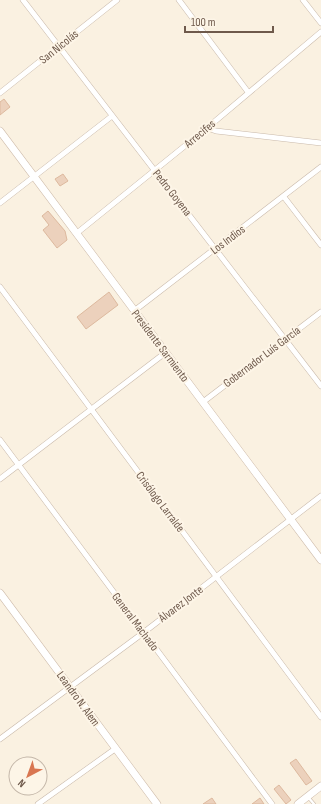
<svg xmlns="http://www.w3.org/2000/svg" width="321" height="804" viewBox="0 0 321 804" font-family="'Sofia Sans Condensed',sans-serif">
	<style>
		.building { fill: #ecd1bc; stroke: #ddb99e }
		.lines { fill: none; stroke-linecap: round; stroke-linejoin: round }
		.lane-casing { stroke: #c9b9aa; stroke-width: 3.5 }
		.street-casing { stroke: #c9b9aa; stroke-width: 6 }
		.secondary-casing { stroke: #cebbaa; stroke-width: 8 }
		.lane { stroke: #fff; stroke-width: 2.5 }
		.street { stroke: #fff; stroke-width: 5 }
		.secondary { stroke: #fff; stroke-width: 7 }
		.labels { text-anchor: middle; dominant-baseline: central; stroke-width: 4; stroke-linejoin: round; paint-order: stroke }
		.street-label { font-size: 12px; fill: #6e594b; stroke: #fdf5e7 }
	</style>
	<rect width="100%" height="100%" fill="#faf1e1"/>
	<g class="building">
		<path d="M4,99l6,8 -10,8v-13z"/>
		<path d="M63,174l5,7 -8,5 -5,-7z"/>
		<path d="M48,211l17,20 2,9 -10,8 -14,-18 6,-5 -7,-9z"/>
		<path d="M109,292l9,13 -32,24 -9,-12z"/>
		<path d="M296,759l16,22 -6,4 -16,-22z"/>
		<path d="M279,785l12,15 -5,4 -12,-15z"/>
		<path d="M212,798l4,6h-13z"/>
		<path d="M260,798l4,6h-12z"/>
	</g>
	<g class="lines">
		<defs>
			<path id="lane" d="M308,797l6,7"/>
			<g id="street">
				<path d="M23,0l298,386"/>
				<path d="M179,0l69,92"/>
				<path d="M303,0l18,23"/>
				<path d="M0,93l117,-93"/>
				<path d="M207,128l9,3 105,12"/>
				<path d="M284,197l37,48"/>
				<path d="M0,203l112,-87"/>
				<path d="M77,233l130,-105 114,-96"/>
				<path d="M0,287l321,430"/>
				<path d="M134,311l187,-144"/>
				<path d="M203,402l118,-90"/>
				<path d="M0,440l272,364"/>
				<path d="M0,479l165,-126"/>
				<path d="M0,739l143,-106 178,-137"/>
				<path d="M38,804l77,-55"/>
			</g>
			<g id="secondary">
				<path d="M0,131l321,429"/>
				<path d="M0,593l157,211"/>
				<path d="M298,804l23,-18"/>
			</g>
		</defs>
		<use href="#lane" class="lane-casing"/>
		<use href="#street" class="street-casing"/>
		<use href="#secondary" class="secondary-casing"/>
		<use href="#lane" class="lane"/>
		<use href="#street" class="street"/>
		<use href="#secondary" class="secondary"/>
	</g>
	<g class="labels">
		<g class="street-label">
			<text transform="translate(59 47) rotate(-39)">San Nicolás</text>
			<text transform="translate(200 134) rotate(-40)">Arrecifes</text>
			<text transform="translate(172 193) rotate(52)">Pedro Goyena</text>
			<text transform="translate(228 240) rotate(-37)">Los Indios</text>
			<text transform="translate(160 346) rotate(53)">Presidente Sarmiento</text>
			<text transform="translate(262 357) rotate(-37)">Gobernador Luís García</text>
			<text transform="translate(160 502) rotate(53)">Crisólogo Larralde</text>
			<text transform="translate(181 604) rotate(-37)">Álvarez Jonte</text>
			<text transform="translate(135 622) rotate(53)">General Machado</text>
			<text transform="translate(78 699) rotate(54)">Leandro N. Alem</text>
		</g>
	</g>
	<g transform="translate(28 776) rotate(221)"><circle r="19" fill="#fdf5e7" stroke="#c4b7a9"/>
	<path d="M0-3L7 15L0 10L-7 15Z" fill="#d97651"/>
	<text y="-6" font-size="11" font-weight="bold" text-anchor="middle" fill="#6e594b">N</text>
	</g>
	<path d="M185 26v6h88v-6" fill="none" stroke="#6e594b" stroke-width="2"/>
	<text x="191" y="26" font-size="12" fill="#6e594b" stroke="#fdf5e7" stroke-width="3" paint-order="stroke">100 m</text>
</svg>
